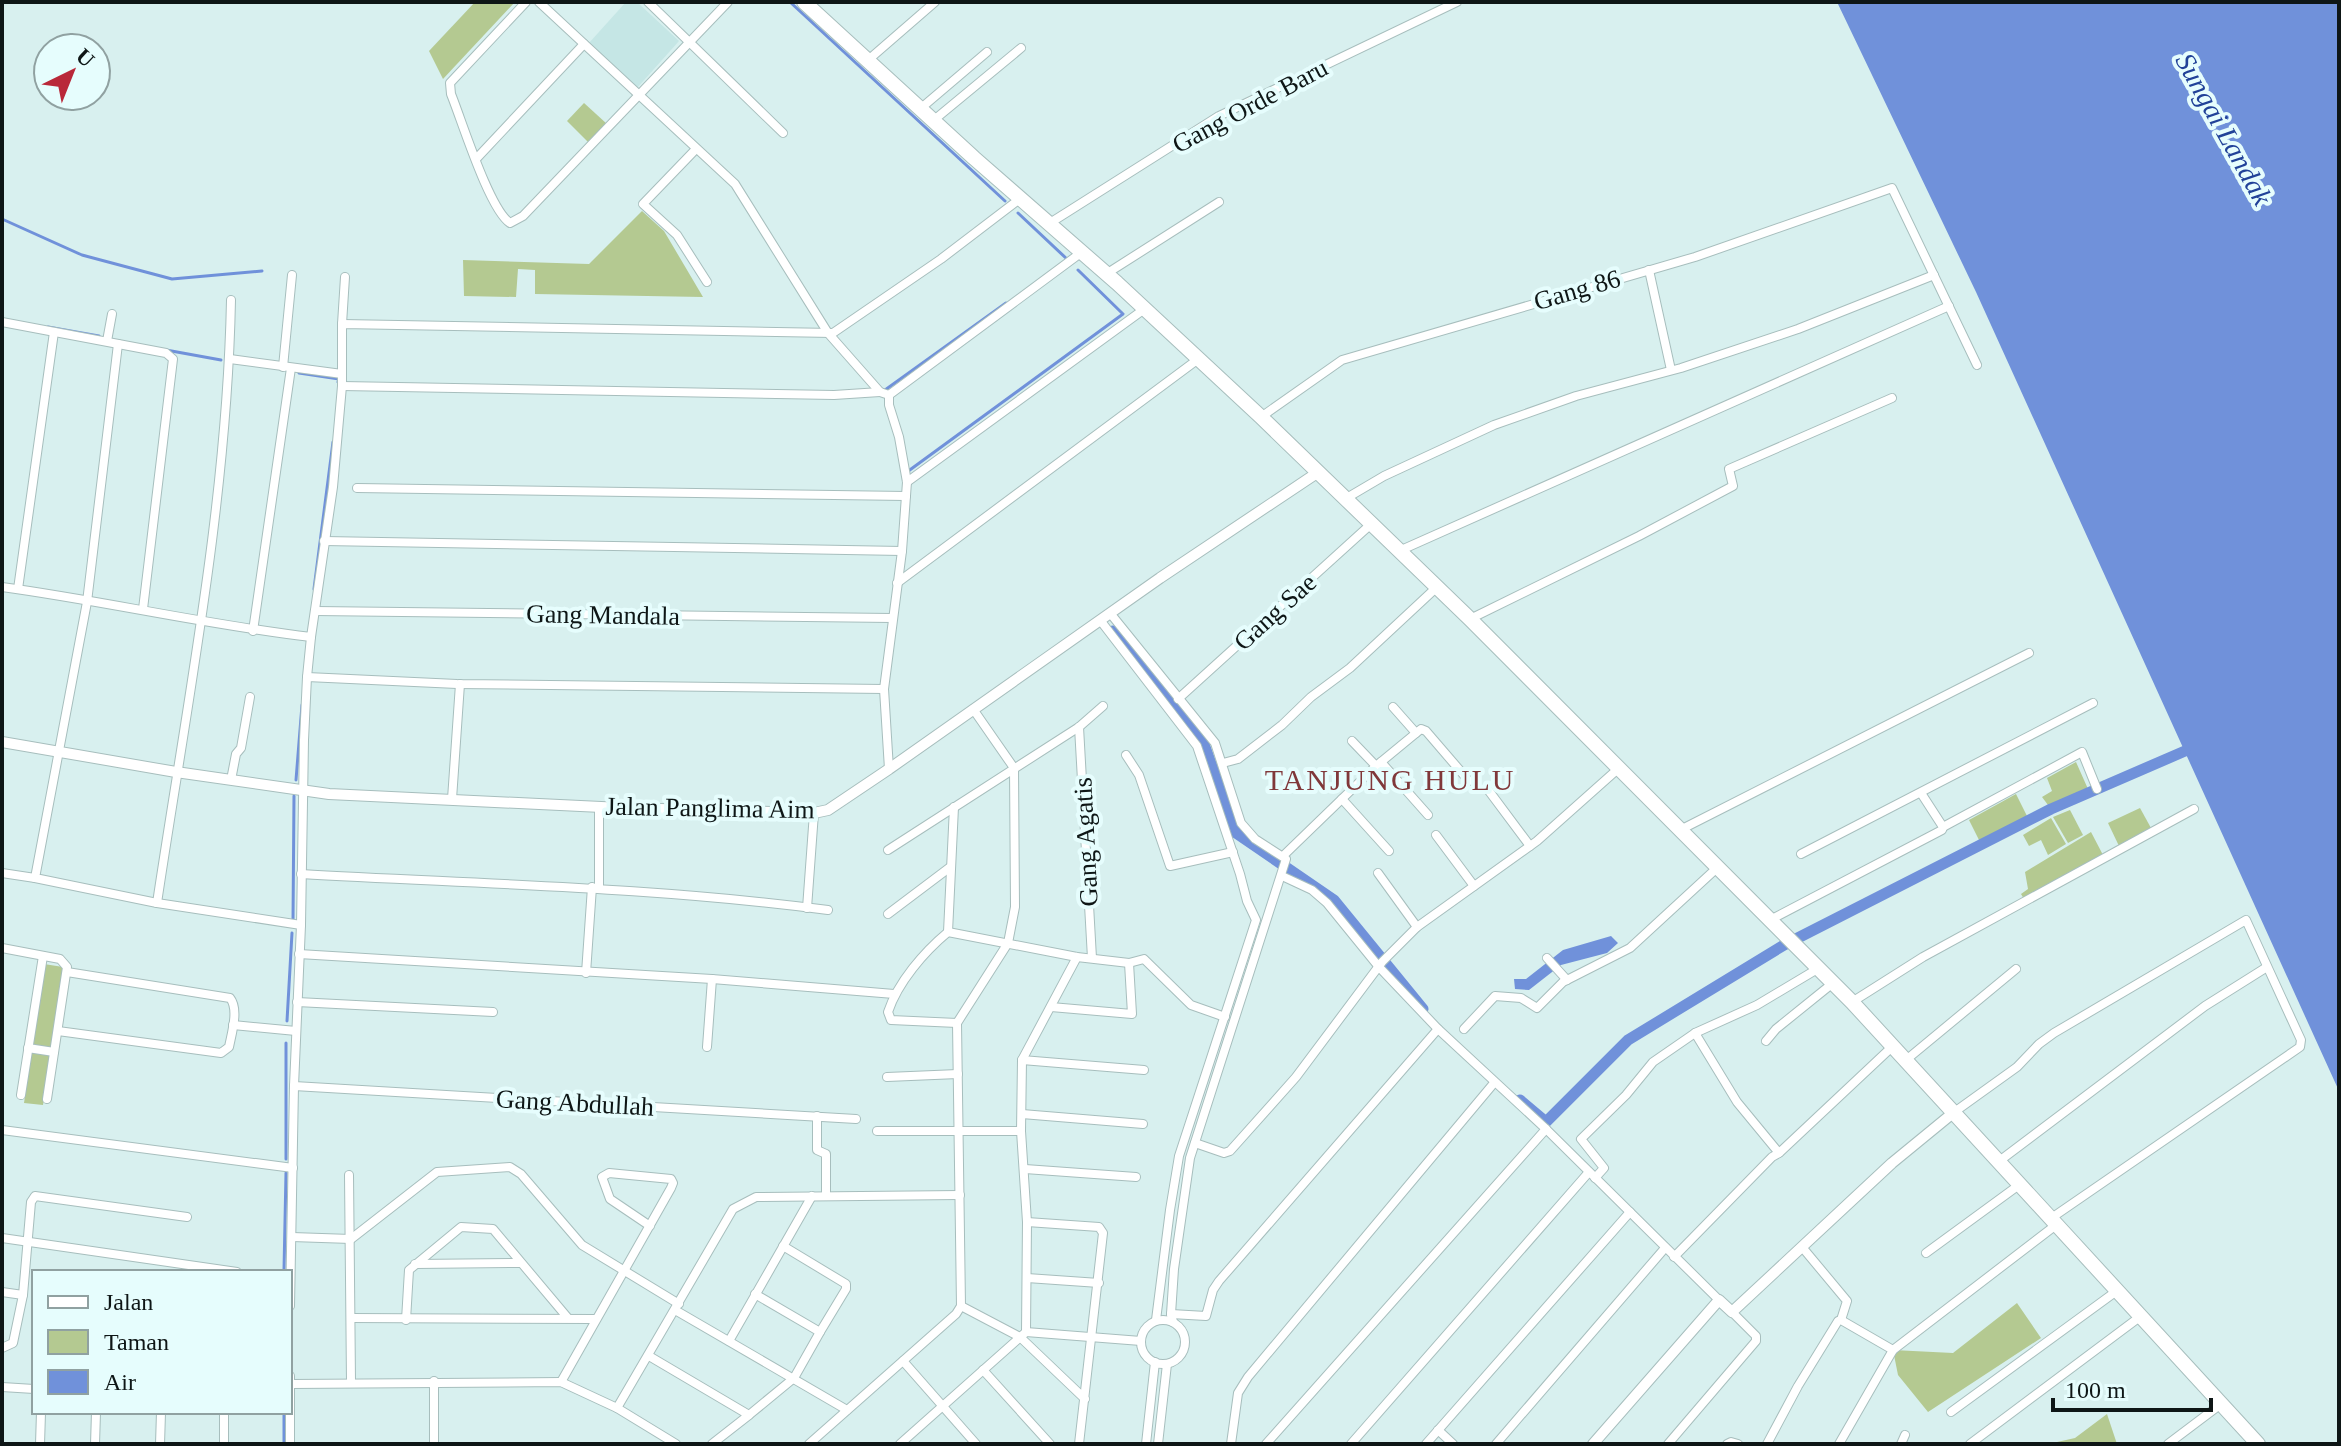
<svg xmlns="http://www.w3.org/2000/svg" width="2341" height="1446" viewBox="0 0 2341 1446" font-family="'Times New Roman',serif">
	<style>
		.built { fill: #c5e6e5 }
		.green { fill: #b4c991 }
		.water { fill: #7091da }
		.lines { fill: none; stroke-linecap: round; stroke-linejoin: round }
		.stream { stroke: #7091da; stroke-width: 3 }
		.canal { stroke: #7091da; stroke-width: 11 }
		.minor-casing { stroke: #a7bebd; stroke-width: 10 }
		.tertiary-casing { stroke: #a7bebd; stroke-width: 12 }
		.primary-casing { stroke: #a7bebd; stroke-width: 16 }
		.minor { stroke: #fff; stroke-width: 8 }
		.tertiary { stroke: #fff; stroke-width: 10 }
		.primary { stroke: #fff; stroke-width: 14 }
		.labels { text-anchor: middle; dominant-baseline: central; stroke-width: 8; stroke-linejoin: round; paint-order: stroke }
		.street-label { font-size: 26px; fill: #0e1616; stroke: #e6fdfd }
		.water-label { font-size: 28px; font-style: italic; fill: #214298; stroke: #e6fdfd }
		.quarter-label { font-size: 30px; letter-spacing: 2px; fill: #80383a; stroke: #e6fdfd }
	</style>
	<rect width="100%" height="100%" fill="#d8f0ef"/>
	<path class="built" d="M626,2h11l42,39 -42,47 -48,-45z"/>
	<g class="green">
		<path d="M475,2h40l-72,77 -14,-28z"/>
		<path d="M584,103l23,21 -18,19 -22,-22z"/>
		<path d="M642,211l22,20 39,66 -168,-3v-24l-17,-1 -2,28 -52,-1 -1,-36 126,4z"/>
		<path d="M2076,762l12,27 -40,16 -6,-8 10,-6 -5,-13z"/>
		<path d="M2016,794l12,24 -48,24 -11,-22z"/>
		<path d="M2140,808l11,20 -32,18 -11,-23z"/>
		<path d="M2070,810l13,25 -15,8 -15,-26z"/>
		<path d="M2051,818l15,26 -18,11 -7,-15 -12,6 -6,-11z"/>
		<path d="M2091,832l12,23 -79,44 -3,-5 7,-5 -3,-17z"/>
		<path d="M44,964l19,3 -20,138 -19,-2z"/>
		<path d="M2017,1303l24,35 -113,74 -30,-37 -5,-25 60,3z"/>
		<path d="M2107,1414l10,30h-69l27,-6z"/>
	</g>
	<g class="water">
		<path d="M1837,2h502v1089l-363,-799z"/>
		<path d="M1611,936l7,7 -11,10 -46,12 -32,25 -14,-1 -1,-10h12l37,-29z"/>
	</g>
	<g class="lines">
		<g class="stream">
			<path d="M790,2l215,199"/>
			<path d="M1018,213l50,47"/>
			<path d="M2,219l80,36 90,24 90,-8"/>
			<path d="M48,327l51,9"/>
			<path d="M166,350l55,10"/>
			<path d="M299,373l40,6 -1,3"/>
			<path d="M885,390l121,-87"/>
			<path d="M907,472l216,-158 -45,-44"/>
			<path d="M314,589l19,-147"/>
			<path d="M296,780l6,-75"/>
			<path d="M293,921l1,-125"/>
			<path d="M287,1021l5,-88"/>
			<path d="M286,1043v116"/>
			<path d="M284,1270l2,-97"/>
			<path d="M284,1412v32"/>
		</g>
		<g class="canal">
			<path d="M1113,631l91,113 32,89 98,67 89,109"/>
			<path d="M1520,1100l26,22 82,-82 156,-95 267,-136 134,-58"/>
		</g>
		<defs>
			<g id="minor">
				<path d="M526,2l-76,81 1,11c11,27 38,115 59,129l13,-7 205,-214"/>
				<path d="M539,2l196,182 93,149 52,59 9,3"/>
				<path d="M648,2l135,131"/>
				<path d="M867,61l68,-59"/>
				<path d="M920,109l67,-57"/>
				<path d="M934,120l87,-72"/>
				<path d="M696,149l-53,55 34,31 30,47"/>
				<path d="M476,159l108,-115"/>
				<path d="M1050,223l169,-107 238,-114"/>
				<path d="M1649,270l22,100"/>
				<path d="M1106,274l113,-72"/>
				<path d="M2,322l164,31 7,6 -30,250"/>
				<path d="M342,324l3,-47"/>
				<path d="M107,341l5,-27"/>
				<path d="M118,344l-31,258 -52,276 122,25 144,22"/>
				<path d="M230,359l112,15"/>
				<path d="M283,367l9,-92"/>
				<path d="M342,386l492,9 46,-3"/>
				<path d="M889,395l193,-143"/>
				<path d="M1261,417l81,-57 353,-103 197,-69 85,177"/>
				<path d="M907,482l236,-172"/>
				<path d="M357,488l549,8"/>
				<path d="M1345,499l39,-23 110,-51 82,-29 105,-28 117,-39 136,-54"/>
				<path d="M324,541l578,10"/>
				<path d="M1399,551l550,-245"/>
				<path d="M897,583l300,-223"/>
				<path d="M2,587c103,14 205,38 309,50l22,-150 9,-101v-62l491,9 108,-74 80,-61"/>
				<path d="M18,589l36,-257"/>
				<path d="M315,611l577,7"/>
				<path d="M1110,613l105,130 26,80 14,16 31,20 -96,299 -16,111 -3,45 2,8"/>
				<path d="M1470,619l169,-83 94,-50 -4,-17 163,-71"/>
				<path d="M1100,620l97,126 43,128 7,27 9,19 -77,236 -9,54 -14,110"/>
				<path d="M253,631l38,-263"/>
				<path d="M307,677l4,-40"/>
				<path d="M1178,699l192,-174"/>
				<path d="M1393,707l23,26"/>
				<path d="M1079,727l13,231"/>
				<path d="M1352,741l24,25"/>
				<path d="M1126,755l13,20 31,91 63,-14"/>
				<path d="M1381,762l47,53"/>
				<path d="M1223,763l15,-4 44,-34 29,-28 39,-29 87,-81"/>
				<path d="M889,769l-5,-80 18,-138 5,-69 -8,-45 -10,-32v-10"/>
				<path d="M231,780l5,-26 5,-6 9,-51"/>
				<path d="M1489,791l41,55"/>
				<path d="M452,799l8,-115"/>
				<path d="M1342,799l47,52"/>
				<path d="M954,807l-6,125c-24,20 -50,50 -60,80l3,8 66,3"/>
				<path d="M1943,827l139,-75 15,37"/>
				<path d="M1682,829l347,-176"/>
				<path d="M1436,835l38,51"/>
				<path d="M888,850l191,-123 24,-21"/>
				<path d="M1801,854l292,-151"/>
				<path d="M1284,855l92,-89 45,-37 5,2 43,50"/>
				<path d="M2,873l33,5"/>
				<path d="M1378,873l39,54"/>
				<path d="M301,874c176,10 352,13 527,36"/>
				<path d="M1282,876l30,14 15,13 52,64 59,62 108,100 173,171"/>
				<path d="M599,888v-81"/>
				<path d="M157,903c30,-200 70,-401 74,-603"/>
				<path d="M807,908l7,-95"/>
				<path d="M888,914l61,-46"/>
				<path d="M1772,919l170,-89 1,-3 -22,-34"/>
				<path d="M948,932l129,25 52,6 15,-4 47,46 34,12"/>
				<path d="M2,948l58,11 7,8 -20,132"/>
				<path d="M299,954l413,25 182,15"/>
				<path d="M1547,958l20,22"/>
				<path d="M586,973l6,-86"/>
				<path d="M297,1002l196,10"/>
				<path d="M1852,1002l71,-45 271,-148"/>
				<path d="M1051,1007l81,7 -3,-51"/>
				<path d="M233,1025l63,6"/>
				<path d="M1464,1029l31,-33 26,2 16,10 26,-26 67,-34 88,-81"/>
				<path d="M58,1031l163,22 8,-6c3,-15 10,-38 1,-49l-163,-26"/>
				<path d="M1695,1033l42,69 42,51 114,-107"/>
				<path d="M1766,1041l10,-12 57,-46"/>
				<path d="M707,1047l5,-68"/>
				<path d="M28,1048l26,4"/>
				<path d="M1022,1060l122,10"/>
				<path d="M1906,1060l110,-91"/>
				<path d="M887,1077l71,-3"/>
				<path d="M294,1086l562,33"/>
				<path d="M21,1095l22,-139"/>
				<path d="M1953,1113l64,-46 22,-23 15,-11 192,-113 55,120 -1,7 -250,172"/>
				<path d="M1022,1114l121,10"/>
				<path d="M817,1116v34l9,4v42"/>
				<path d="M2,1130l291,38"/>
				<path d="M877,1131h144"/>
				<path d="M1195,1143l29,10 6,-2 66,-74 86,-115 35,-35 120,-86 82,-73"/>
				<path d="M1998,1162l207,-156 62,-39"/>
				<path d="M1025,1169l111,8"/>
				<path d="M349,1175l2,207"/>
				<path d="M1595,1178l9,-10 -23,-29 45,-44 27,-33 42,-29 62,-28 62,-37"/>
				<path d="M1027,1222l72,5 4,6 -24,211"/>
				<path d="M292,1237l59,2 86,-67 73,-5 11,7 61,71 97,59"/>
				<path d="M2,1238l235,34"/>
				<path d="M783,1246l63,38v5l-26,43"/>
				<path d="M1802,1247l45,54 -6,19"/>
				<path d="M1926,1253l93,-68"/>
				<path d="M1674,1257l98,-100 7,-4"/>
				<path d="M415,1264l105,-1"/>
				<path d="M1027,1278l72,5"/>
				<path d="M2,1292l21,3"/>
				<path d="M290,1306l4,-220 7,-161 3,-185 3,-63 150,7 427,5"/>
				<path d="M961,1306l59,31 65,62"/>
				<path d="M675,1310l172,100"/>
				<path d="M1171,1314l35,2 7,-26 6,-9 219,-252"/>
				<path d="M351,1318l244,1"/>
				<circle cx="1163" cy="1342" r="22"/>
				<path d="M406,1320l3,-50 52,-43 32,2 74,88"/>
				<path d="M1026,1332l115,9"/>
				<path d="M729,1341l83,-145"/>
				<path d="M2,1348l11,-5 10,-48 8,-93 4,-6 152,21"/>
				<path d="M649,1356l100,59 -37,29"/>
				<path d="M903,1361l73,83"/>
				<path d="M983,1370l67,74"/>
				<path d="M290,1376v68"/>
				<path d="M561,1382l110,-194 2,-5 -2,-4 -62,-6 -7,4 8,22 40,27"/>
				<path d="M290,1384l271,-2 56,26 59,36"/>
				<path d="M2,1387l32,2"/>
				<path d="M617,1408l116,-199 23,-12 204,-2"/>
				<path d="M1951,1412l167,-122"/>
				<path d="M749,1415l45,-37 26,-46 -65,-38"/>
				<path d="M1438,1430l15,14"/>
				<path d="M40,1444l1,-32"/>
				<path d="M95,1444l1,-32"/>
				<path d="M160,1444l1,-32"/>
				<path d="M224,1444v-32"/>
				<path d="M434,1444v-63"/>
				<path d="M809,1444l147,-130 5,-8 -4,-283 51,-80 7,-36 -1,-139 -41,-59"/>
				<path d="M900,1444l126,-112 1,-110 -6,-91 1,-71 55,-103"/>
				<path d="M1146,1444l9,-82"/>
				<path d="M1158,1444l9,-80"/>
				<path d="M1231,1444l7,-51 10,-16 246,-294"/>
				<path d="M1266,1444l280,-315"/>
				<path d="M1351,1444l238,-272"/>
				<path d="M1426,1444l204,-232"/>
				<path d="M1496,1444l169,-196"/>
				<path d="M1668,1444l88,-103v-5l-24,-24"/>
				<path d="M1727,1444l4,-2 7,2"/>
				<path d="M1767,1444l31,-58 40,-65 3,-1 52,30"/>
				<path d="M1839,1444l54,-94 163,-125"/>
				<path d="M1901,1444l4,-9"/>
				<path d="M1970,1444l171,-128"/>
				<path d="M2168,1444l53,-40"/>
			</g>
			<g id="tertiary">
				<path d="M2,742l174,30 153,22 293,14 192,5 14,-3 61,-41 271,-191 157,-105"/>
				<path d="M1593,1444l126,-144 13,12 160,-149 61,-50"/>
			</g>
			<path id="primary" d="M804,2l170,156 143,125 144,134 209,202 382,383 406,442"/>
		</defs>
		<use href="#minor" class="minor-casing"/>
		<use href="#tertiary" class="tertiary-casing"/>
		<use href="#primary" class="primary-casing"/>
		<use href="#minor" class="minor"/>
		<use href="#tertiary" class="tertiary"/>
		<use href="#primary" class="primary"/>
	</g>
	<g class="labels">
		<g class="street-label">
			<text transform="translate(1250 106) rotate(-28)">Gang Orde Baru</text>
			<text transform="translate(1577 290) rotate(-16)">Gang 86</text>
			<text transform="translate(1275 612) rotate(-42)">Gang Sae</text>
			<text transform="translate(603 615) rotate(1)">Gang Mandala</text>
			<text transform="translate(710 808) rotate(1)">Jalan Panglima Aim</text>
			<text transform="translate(1086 842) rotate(-93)">Gang Agatis</text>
			<text transform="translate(575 1103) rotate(3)">Gang Abdullah</text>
		</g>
		<g class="water-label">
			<text transform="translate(2224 129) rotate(61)">Sungai Landak</text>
		</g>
		<g class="quarter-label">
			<text x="1390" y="779">TANJUNG HULU</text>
		</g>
	</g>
	<rect width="2341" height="1446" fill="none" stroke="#0e1616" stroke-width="8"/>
	<rect x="32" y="1270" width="260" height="144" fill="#e6fdfd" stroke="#90a1a1" stroke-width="2"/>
	<rect x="48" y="1296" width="40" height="12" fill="#ffffff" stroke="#90a1a1" stroke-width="2"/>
	<text x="104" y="1310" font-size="24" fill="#0e1616">Jalan</text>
	<rect x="48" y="1330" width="40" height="24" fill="#b4c991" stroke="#90a1a1" stroke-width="2"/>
	<text x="104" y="1350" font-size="24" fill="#0e1616">Taman</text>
	<rect x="48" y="1370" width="40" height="24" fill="#7091da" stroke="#90a1a1" stroke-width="2"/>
	<text x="104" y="1390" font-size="24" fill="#0e1616">Air</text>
	<g transform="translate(72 72) rotate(43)"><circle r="38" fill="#e6fdfd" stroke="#90a1a1" stroke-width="2"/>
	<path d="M0-6L14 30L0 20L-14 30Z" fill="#b92839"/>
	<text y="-12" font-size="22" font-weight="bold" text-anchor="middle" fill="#0e1616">U</text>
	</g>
	<path d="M2053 1398v12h158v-12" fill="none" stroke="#0e1616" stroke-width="4"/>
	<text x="2065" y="1398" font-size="24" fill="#0e1616" stroke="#e6fdfd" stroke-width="6" paint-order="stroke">100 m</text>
</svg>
